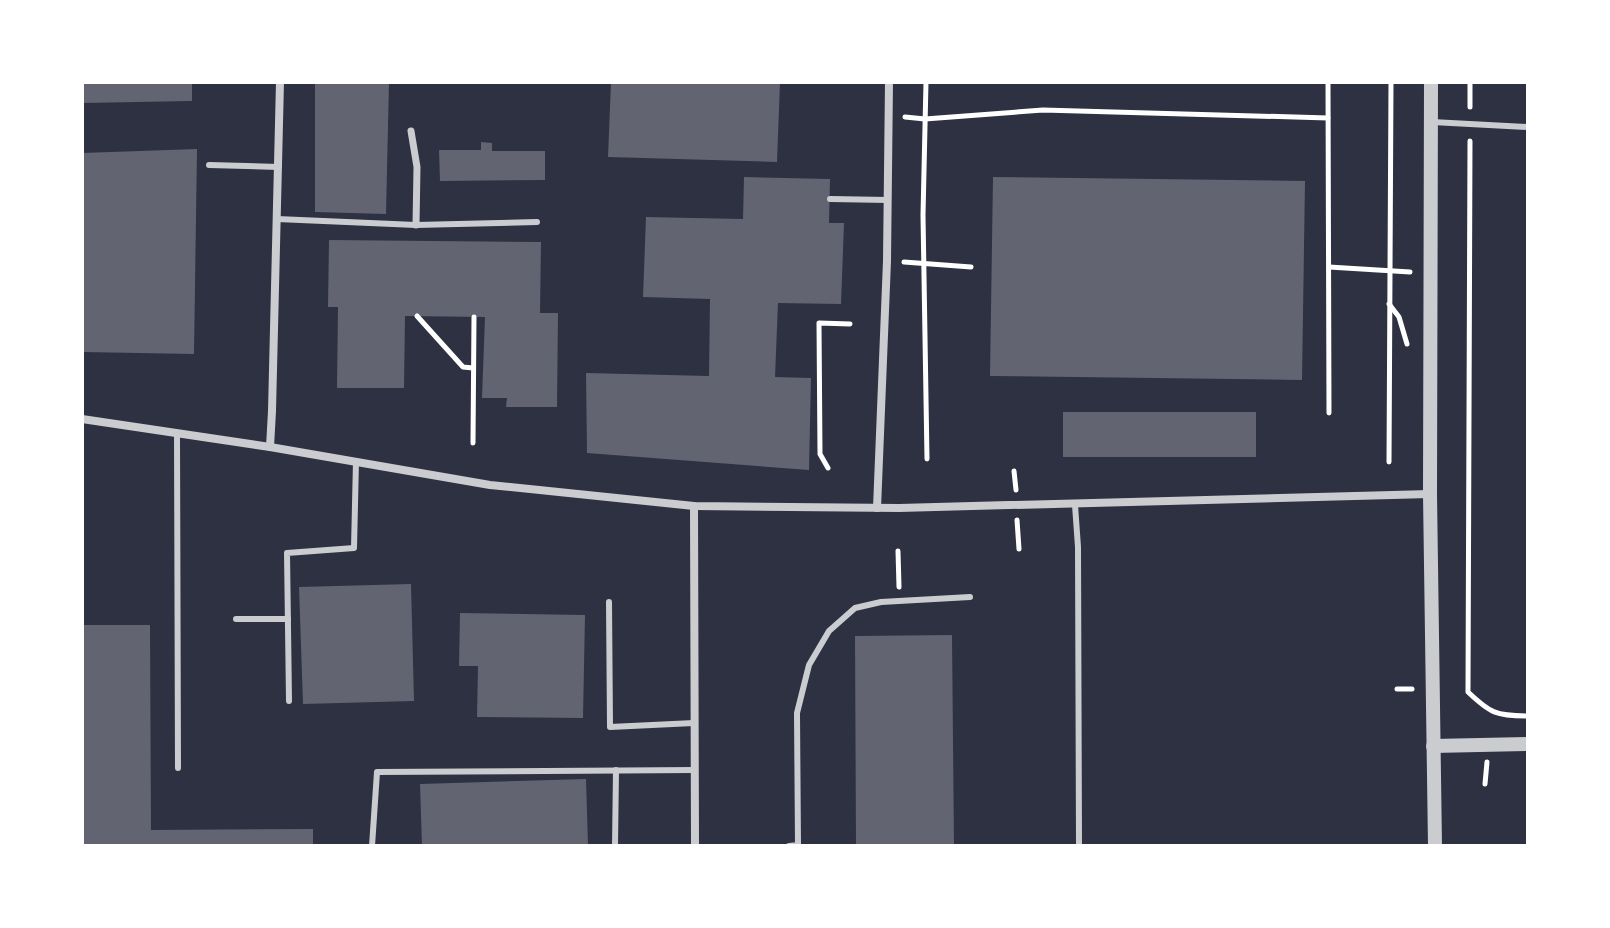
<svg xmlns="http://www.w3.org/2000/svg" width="1610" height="928" viewBox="0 0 1610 928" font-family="Lato,sans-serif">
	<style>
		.building { fill: #626471 }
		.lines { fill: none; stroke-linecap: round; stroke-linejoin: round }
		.path { stroke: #fff; stroke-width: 5 }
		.service { stroke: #caccd0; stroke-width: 6 }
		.pedestrian { stroke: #caccd0; stroke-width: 7 }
		.minor { stroke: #caccd0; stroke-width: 8 }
		.tertiary { stroke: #caccd0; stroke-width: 14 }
	</style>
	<rect width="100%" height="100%" fill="#2d3142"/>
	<g class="building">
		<path d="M82,82h110v19l-110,2z"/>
		<path d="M315,82h74l-3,132 -71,-2z"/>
		<path d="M611,82h169l-3,80 -169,-5z"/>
		<path d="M481,142l11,1v8h53v29l-105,1 -1,-31h42z"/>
		<path d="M197,149l-3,205 -112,-2v-199z"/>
		<path d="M744,177l86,2 -1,44h15l-3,81 -63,-1 -3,74 36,1 -2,92 -222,-17 -1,-80 123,3 1,-77 -67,-2 3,-80 97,2z"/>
		<path d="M993,177l312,4 -3,199 -312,-4z"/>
		<path d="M329,240l212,2 -1,71h18l-1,94h-51l1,-9h-25l3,-81 -80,-1 -1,72h-67l1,-81h-10z"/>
		<rect x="1063" y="412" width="193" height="45"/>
		<path d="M411,584l3,117 -111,3 -4,-117z"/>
		<path d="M460,613l125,2 -2,103 -106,-1 1,-51h-19z"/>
		<path d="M82,625h68l1,205 162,-1v17h-231z"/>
		<path d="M952,635l2,211h-98l-1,-210z"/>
		<path d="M586,779l2,67h-166l-2,-62z"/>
	</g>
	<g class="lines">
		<g class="path">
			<path d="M926,82l-3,133 4,244"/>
			<path d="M1328,82l1,331"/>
			<path d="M1470,107v-25"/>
			<path d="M905,117l20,2 118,-9 285,8"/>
			<path d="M1470,141l-2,551c22,21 28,24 60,24"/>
			<path d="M904,262l67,5"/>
			<path d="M1329,267l81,5"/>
			<path d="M1389,304l10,13 8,27"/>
			<path d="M417,316l46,51 10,1"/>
			<path d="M473,443l1,-126"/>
			<path d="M1389,462l2,-380"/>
			<path d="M828,468l-8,-14 -1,-131 31,1"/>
			<path d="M1014,471l2,19"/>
			<path d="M1017,520l2,29"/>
			<path d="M898,551l1,36"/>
			<path d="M1397,689h15"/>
			<path d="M1485,784l2,-22"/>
		</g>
		<g class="service">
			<path d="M1432,122l96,5"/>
			<path d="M209,165l70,2"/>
			<path d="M830,199l58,1"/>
			<path d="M277,219l139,6 121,-3"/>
			<path d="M177,433l1,335"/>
			<path d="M1075,505l3,42 1,299"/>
			<path d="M609,602l1,125 84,-4"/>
			<path d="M236,619h52"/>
			<path d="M289,701l-2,-148 67,-5 2,-87"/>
			<path d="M372,846l5,-74 318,-2"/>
			<path d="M615,846l1,-76"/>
			<path d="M789,846l9,-1 -1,-132 12,-48 20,-34 26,-23 26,-6 89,-5"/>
		</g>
		<path class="pedestrian" d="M411,131l6,36 -1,58"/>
		<g class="minor">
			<path d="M82,419l188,28 220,38 204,21 205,2 531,-14"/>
			<path d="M270,447l2,-36 8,-329"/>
			<path d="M694,506l1,340"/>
			<path d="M877,508l10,-247 2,-179"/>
		</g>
		<g class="tertiary">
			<path d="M1431,82l-1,412 5,352"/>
			<path d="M1433,746l95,-2"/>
		</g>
	</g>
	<rect width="1610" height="928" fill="none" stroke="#ffffff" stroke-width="168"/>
</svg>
